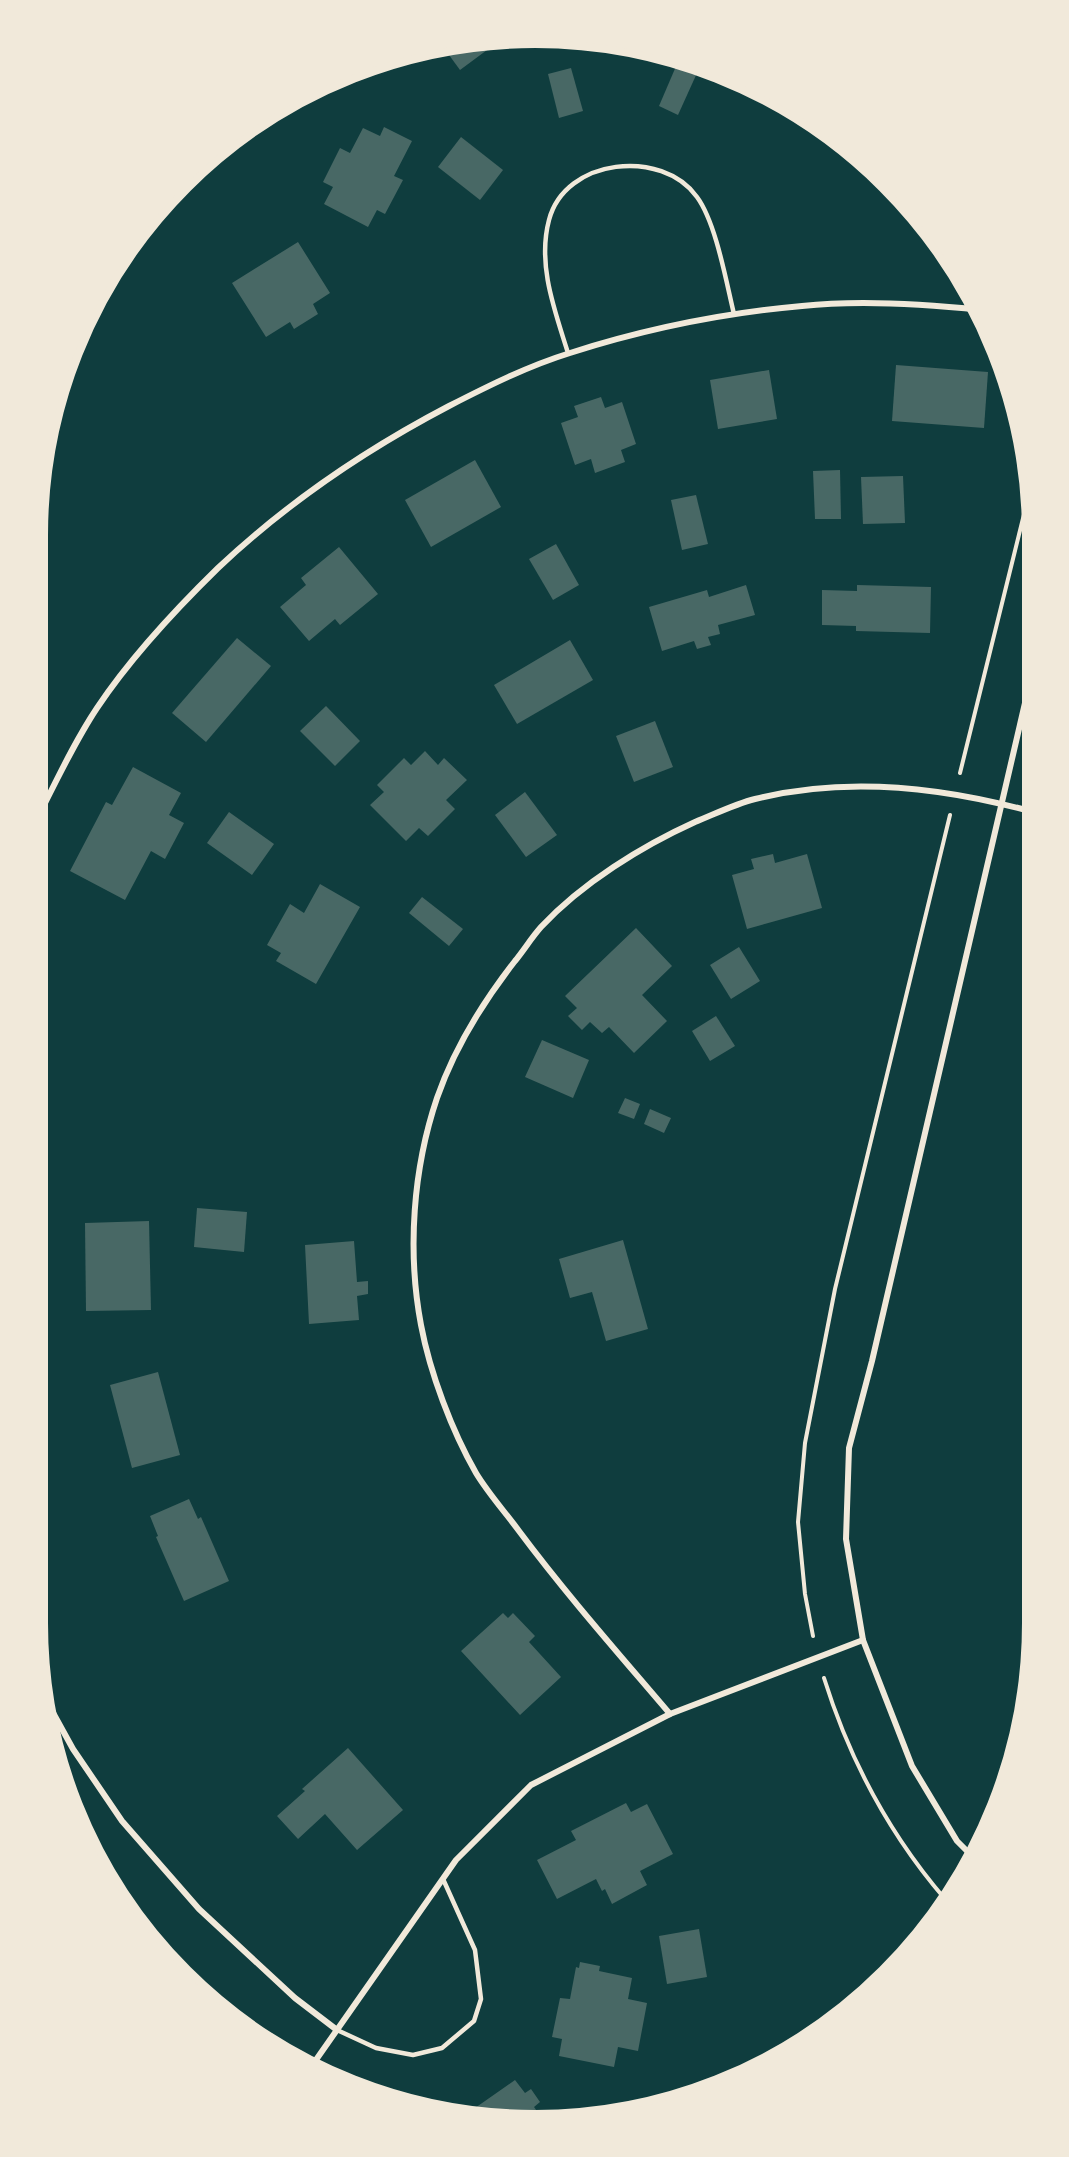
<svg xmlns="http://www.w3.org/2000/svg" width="1069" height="2157" viewBox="0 0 1069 2157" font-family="'Asap Condensed',sans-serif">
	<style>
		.building { fill: #486865 }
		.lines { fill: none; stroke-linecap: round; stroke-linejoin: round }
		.path { stroke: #f1e9da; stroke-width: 4 }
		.service { stroke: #f1e9da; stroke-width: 4.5 }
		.minor { stroke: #f1e9da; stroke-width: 6 }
		.rim { fill: none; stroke: #f1e9da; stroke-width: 8 }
	</style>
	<rect width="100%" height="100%" fill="#0f3d3e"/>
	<g class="building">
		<path d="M506,36l-46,34 -19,-26 28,-7z"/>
		<path d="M677,64l20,9 -19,42 -19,-9z"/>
		<path d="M571,68l12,43 -24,7 -11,-44z"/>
		<path d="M384,127l28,14 -18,35 9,4 -18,34 -8,-4 -9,17 -44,-23 9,-17 -10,-5 17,-34 10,5 13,-25 17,8z"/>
		<path d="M461,137l42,33 -23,30 -42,-33z"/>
		<path d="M298,242l32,51 -17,11 5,10 -24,15 -4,-7 -24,15 -34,-54z"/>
		<path d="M896,365l92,7 -4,56 -92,-7z"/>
		<path d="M769,370l8,49 -59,10 -8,-49z"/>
		<path d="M601,397l4,11 17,-6 14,42 -15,6 4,12 -30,11 -4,-14 -16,6 -14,-42 17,-6 -4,-11z"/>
		<path d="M475,460l26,47 -70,40 -26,-47z"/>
		<path d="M840,470l1,49h-26l-2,-48z"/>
		<path d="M903,476l2,47 -42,1 -2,-47z"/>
		<path d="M696,495l12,49 -26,6 -11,-50z"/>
		<path d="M556,544l23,41 -26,15 -24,-41z"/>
		<path d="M339,547l39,47 -38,31 -5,-6 -26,22 -29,-34 26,-22 -5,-7z"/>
		<path d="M746,585l9,30 -37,10 2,9 -12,3 3,8 -14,4 -3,-8 -32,10 -13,-44 58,-17 2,7z"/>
		<path d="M857,585l74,2 -1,46 -74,-2v-5l-34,-1v-35l35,1z"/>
		<path d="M237,638l34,28 -65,76 -34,-29z"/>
		<path d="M570,640l23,40 -76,44 -23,-39z"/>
		<path d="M326,706l34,35 -25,25 -35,-35z"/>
		<path d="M655,721l18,46 -39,15 -18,-46z"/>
		<path d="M425,751l13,14 6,-7 23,22 -21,20 9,9 -27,27 -9,-8 -13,13 -36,-36 14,-13 -7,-7 27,-27 7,7z"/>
		<path d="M133,767l48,26 -12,22 15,8 -19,36 -14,-8 -26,49 -55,-29 36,-69 6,3z"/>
		<path d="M525,792l32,43 -31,22 -31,-42z"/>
		<path d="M229,812l45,32 -22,31 -45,-32z"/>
		<path d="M773,854l2,9 32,-9 15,54 -75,21 -15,-54 22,-6 -3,-10z"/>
		<path d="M320,884l40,23 -44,77 -40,-23 5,-8 -14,-8 23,-41 14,9z"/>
		<path d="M422,897l41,32 -14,17 -40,-33z"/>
		<path d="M636,928l36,38 -30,29 25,26 -33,32 -25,-26 -7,6 -12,-11 -8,8 -14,-14 9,-8 -12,-12z"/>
		<path d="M739,947l21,34 -29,18 -21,-34z"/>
		<path d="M716,1016l19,30 -25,15 -18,-30z"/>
		<path d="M542,1040l47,20 -16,38 -48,-21z"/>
		<path d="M625,1098l15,6 -6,15 -16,-6z"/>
		<path d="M650,1109l21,9 -7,15 -20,-9z"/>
		<path d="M33,1197h11l-3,39 -8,-1z"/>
		<path d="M197,1208l50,4 -3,40 -50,-5z"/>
		<path d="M149,1221l2,89 -65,1 -1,-88z"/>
		<path d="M623,1240l25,89 -42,12 -14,-49 -22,6 -11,-39z"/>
		<path d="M354,1241l3,41 11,-1v13l-11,2 2,24 -50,4 -4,-79z"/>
		<path d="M158,1372l22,83 -48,13 -22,-83z"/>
		<path d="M189,1499l9,20 3,-2 28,64 -45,20 -28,-64 2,-1 -8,-20z"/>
		<path d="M503,1613l5,5 5,-5 22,23 -6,6 32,35 -41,38 -59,-64z"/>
		<path d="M348,1748l55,62 -46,40 -32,-36 -27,25 -21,-23 28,-25 -3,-2z"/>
		<path d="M626,1803l5,9 16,-8 26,50 -33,17 7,14 -35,19 -7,-15 -3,2 -6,-12 -39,20 -20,-39 39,-20 -5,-9z"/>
		<path d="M699,1929l8,48 -40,7 -8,-48z"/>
		<path d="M580,1962l20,4 -1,5 33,7 -4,21 19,4 -9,48 -20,-4 -4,20 -55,-11 3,-17 -10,-2 8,-39 10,1 6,-32 3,1z"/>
		<path d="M201,1981l29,25 -6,8 -20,-15 -10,-10z"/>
		<path d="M515,2080l10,13 6,-4 9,13 -6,5 8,11 -77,-3z"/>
	</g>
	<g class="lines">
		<g class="path">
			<path d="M960,773l72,-291"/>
			<path d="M813,1636l-8,-42 -7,-72 7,-79 30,-154 115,-474"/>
			<path d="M824,1678c25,80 66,157 121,221"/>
		</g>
		<g class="service">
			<path d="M568,353c-13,-42 -31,-88 -19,-133 16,-62 113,-72 148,-23 19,26 29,84 37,117"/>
			<path d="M337,2030l39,18 37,7 29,-7 32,-27 7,-22 -6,-49 -32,-71"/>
		</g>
		<g class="minor">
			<path d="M34,825c20,-39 39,-81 63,-117 34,-51 77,-97 121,-140 70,-66 145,-117 231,-162 39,-20 79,-40 121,-53 75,-24 154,-40 232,-47 57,-6 122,-2 179,4"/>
			<path d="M46,1700l27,49 49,72 77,88 96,89 42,32"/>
			<path d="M670,1714c-51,-60 -104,-120 -151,-183 -14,-19 -31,-38 -43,-58 -24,-42 -46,-100 -55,-148 -14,-74 -8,-156 16,-227 17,-49 46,-96 78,-137 9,-11 17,-24 26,-34 41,-44 101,-81 154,-105 20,-8 40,-18 60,-23 91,-23 188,-12 278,13"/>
			<path d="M974,1858l-17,-17 -45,-75 -49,-126 -17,-101 3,-91 23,-87 160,-688"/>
			<path d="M311,2067l145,-207 75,-75 139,-71 193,-74"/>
		</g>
	</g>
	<path d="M0 0H1069V2157H0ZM535 44H535A491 491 0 0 1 1026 535V1623A491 491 0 0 1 535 2114H535A491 491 0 0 1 44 1623V535A491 491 0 0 1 535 44Z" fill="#f1e9da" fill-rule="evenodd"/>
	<path class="rim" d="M535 44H535A491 491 0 0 1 1026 535V1623A491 491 0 0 1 535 2114H535A491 491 0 0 1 44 1623V535A491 491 0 0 1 535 44Z"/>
</svg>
